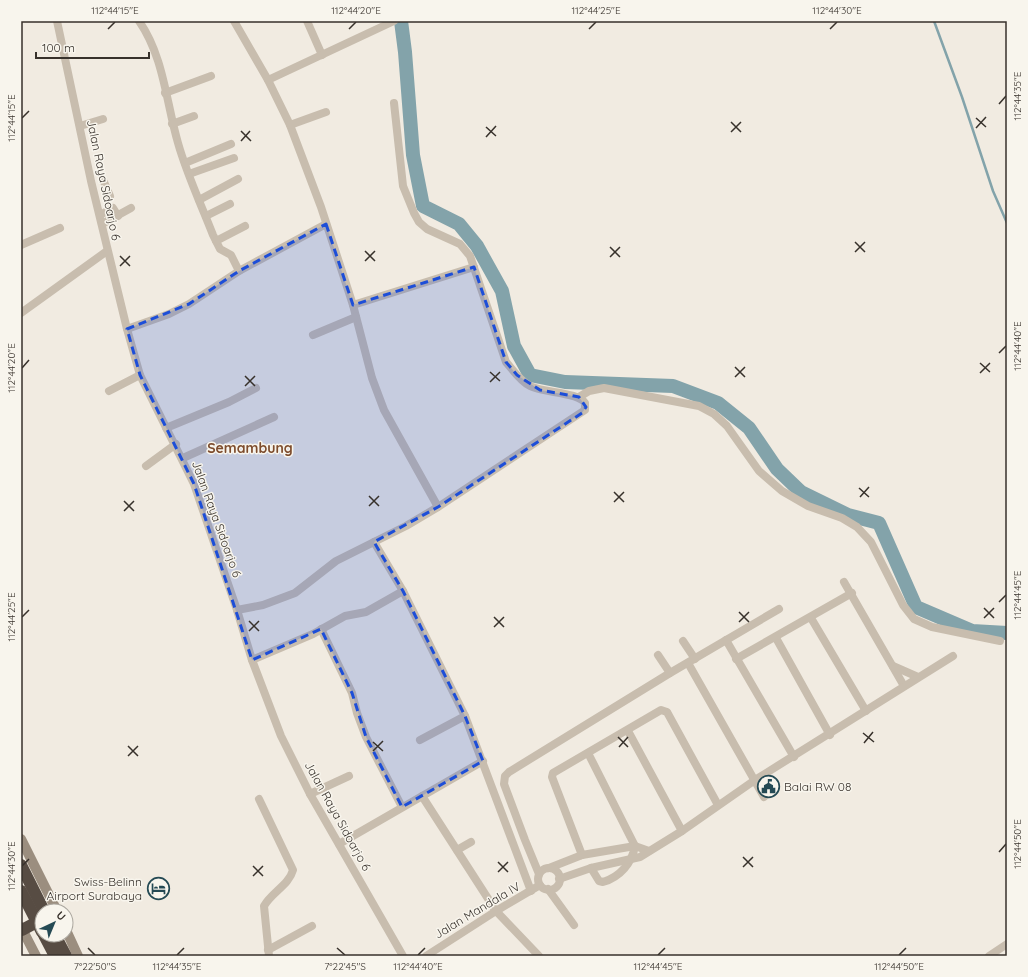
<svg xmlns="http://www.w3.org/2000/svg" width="1028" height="977" viewBox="0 0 1028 977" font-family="Quicksand,sans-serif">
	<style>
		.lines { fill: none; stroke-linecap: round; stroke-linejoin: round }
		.stream { stroke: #83a3aa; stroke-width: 2.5 }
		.river { stroke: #83a3aa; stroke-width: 14 }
		.street { stroke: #c8bdae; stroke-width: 8 }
		.secondary { stroke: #9b8e7f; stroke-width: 10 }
		.highway { stroke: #574c43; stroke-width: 12 }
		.marked { fill: #1d4ed8; fill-opacity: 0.2; stroke: #1d4ed8; stroke-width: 3; stroke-dasharray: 8 5; stroke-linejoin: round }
		.ticks { fill: none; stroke: #37312b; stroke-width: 1.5 }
		.labels { text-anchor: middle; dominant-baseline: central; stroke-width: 3; stroke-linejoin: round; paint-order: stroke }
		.street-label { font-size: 12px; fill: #37312b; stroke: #f8f5ed }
		.poi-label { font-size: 12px; fill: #37312b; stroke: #f8f5ed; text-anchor: start }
		.quarter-label { font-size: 14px; font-weight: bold; fill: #7d4c2d; stroke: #f8f5ed }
		.neatline { fill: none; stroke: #37312b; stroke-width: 1.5 }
		.ticks-label { font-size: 10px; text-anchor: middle; fill: #37312b }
	</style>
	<rect width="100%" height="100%" fill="#f1ebe1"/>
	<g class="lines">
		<path class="stream" d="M934,21l28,76 31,94 14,32"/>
		<path class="river" d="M401,21l4,31 8,103 10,51 36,18 18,22 25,45 12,55 16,29 35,7 108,4 45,17 31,25 28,41 24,23 47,23 31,8 37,84 56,24 35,2"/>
		<g class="street">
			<path d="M57,21l34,160 36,148 13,46 54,109 43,126 15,50 29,76 29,58 93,162"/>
			<path d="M139,21c25,36 27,81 39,122 9,32 23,61 35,92l7,14 11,6 8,16"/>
			<path d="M234,21l34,59 22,45 31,82 32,98 19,73 12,32 54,97"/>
			<path d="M307,21l15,34"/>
			<path d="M268,80l126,-59"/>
			<path d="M165,93l46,-17"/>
			<path d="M172,124l22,-8"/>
			<path d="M290,125l36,-13"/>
			<path d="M80,126l23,-7"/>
			<path d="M185,163l46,-19"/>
			<path d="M189,174l45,-16"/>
			<path d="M104,182l6,14"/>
			<path d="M199,200l39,-21"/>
			<path d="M100,215l13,-7 5,8"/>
			<path d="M206,216l24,-12"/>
			<path d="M102,224l29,-16"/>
			<path d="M216,241l29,-15"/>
			<path d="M21,245l39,-17"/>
			<path d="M353,305l121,-38"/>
			<path d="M21,313l86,-62"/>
			<path d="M127,329l42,-15 20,-10 50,-33 87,-47"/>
			<path d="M313,335l43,-18"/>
			<path d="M109,391l31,-16"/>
			<path d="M579,397l10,-6 15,-3 95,18 15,8 13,12 32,45 23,20 26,15 34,12 15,9 14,15 32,63 11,14 18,8 68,14"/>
			<path d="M166,428l63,-26 27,-14"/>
			<path d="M183,458l91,-41"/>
			<path d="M146,466l30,-22"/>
			<path d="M374,542l29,49 62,125 66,175"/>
			<path d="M844,582l60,104"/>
			<path d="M237,610l26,-5 32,-12 41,-32 70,-35 32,-19 147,-97v-7c-6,-11 -42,-10 -55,-17 -10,-5 -17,-16 -24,-24l-36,-106 -10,-12 -33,-15 -8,-7 -5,-9 -11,-27 -9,-83"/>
			<path d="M811,618l55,93"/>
			<path d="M321,629l31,64 5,20 9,24 36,70"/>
			<path d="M776,638l54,97"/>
			<path d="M726,640l68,117"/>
			<path d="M683,641l12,18"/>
			<path d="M658,655l12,18"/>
			<path d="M736,659l116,-66"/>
			<path d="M252,660l61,-26 32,-18 21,-4 37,-21"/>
			<path d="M688,663l76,134"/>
			<path d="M893,666l25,11"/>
			<path d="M628,731l54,100"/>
			<path d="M420,740l45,-24"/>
			<path d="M588,753l47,93c-3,17 -15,31 -32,36l-4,-1 -8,-13"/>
			<path d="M310,794l39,-18"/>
			<path d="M422,796l74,115 43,45"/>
			<path d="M259,799l34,71c-4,15 -21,22 -29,36l5,50"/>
			<path d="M339,844l144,-83"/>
			<path d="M457,850l14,-8"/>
			<path d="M582,855l-30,-78 1,-4 108,-63 6,2 51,93"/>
			<path d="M549,868l33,-13 53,-9 14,5"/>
			<circle cx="549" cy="879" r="11"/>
			<path d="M539,874l-14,-34 -21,-56 1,-8 4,-4 161,-99 109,-64"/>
			<path d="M559,879l32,-11 49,-11 42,-26 73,-51 198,-124"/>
			<path d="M548,889l26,36"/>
			<path d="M268,950l44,-24"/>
			<path d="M426,956l70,-45 44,-26"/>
			<path d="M989,956l18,-12"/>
		</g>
		<g class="secondary">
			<path d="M21,839l36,72"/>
			<path d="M21,927l15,29"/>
			<path d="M66,930l12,26"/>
		</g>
		<g class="highway">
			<path d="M21,865l23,46"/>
			<path d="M21,891l21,41"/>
			<path d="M22,930l15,-8"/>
			<path d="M44,935l11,21"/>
			<path d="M55,935l11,21"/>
		</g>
	</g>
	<path class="marked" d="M326,224l27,81 121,-38 32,95 11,13 23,15 39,7 7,10 -4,6 -144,94 -64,35 29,49 62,125 18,45 -81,46 -36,-70 -14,-44 -31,-64 -69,31 -58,-176 -54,-109 -13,-46 62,-25 50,-33z"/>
	<path class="ticks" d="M108,29l7,-7M349,29l7,-7M589,29l7,-7M830,29l7,-7M999,104l7,-8M22,118l7,-7M976,118l10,9M731,122l10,10M486,127l10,9M976,128l10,-11M241,131l10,10M731,132l10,-10M486,137l10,-11M241,141l9,-10M855,242l10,10M610,247l10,10M365,251l10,10M855,252l10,-10M120,256l10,10M610,257l10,-10M365,261l10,-10M120,266l10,-10M999,353l7,-7M980,363l10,9M735,367l10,10M22,368l7,-8M490,372l10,9M980,373l10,-10M245,376l10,10M735,377l10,-10M490,382l10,-10M245,386l10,-10M859,488l10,9M614,492l10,10M369,496l10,10M860,497l9,-10M124,501l10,10M614,502l10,-10M369,506l10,-10M124,511l10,-10M999,602l7,-7M984,608l10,10M739,612l10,10M22,617l7,-7M494,617l10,10M984,618l10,-10M249,621l10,10M739,622l10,-10M494,627l10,-10M249,631l10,-10M863,733l11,9M618,737l10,10M373,742l10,9M864,743l9,-11M128,746l10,10M619,747l9,-10M373,751l10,-10M128,756l10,-10M999,852l7,-8M743,857l10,10M498,862l10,10M22,866l7,-7M253,866l10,10M743,867l10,-10M498,872l10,-10M253,876l10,-10M88,948l7,7M337,948l8,7M177,955l7,-7M418,955l7,-7M658,955l7,-7M899,955l7,-7"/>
	<defs>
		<symbol id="civic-ring" viewBox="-11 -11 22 22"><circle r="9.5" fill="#f8f5ed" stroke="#254a54" stroke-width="1.5"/><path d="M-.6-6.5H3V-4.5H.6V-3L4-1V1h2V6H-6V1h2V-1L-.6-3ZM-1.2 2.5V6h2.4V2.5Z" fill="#254a54"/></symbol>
		<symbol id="hotel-ring" viewBox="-11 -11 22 22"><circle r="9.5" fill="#f8f5ed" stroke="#254a54" stroke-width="1.5"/><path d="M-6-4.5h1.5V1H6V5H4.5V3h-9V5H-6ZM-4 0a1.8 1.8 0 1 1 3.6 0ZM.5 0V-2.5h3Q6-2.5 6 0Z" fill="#254a54"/></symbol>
	</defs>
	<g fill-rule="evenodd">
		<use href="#civic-ring" x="756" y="774" width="25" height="25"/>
		<use href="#hotel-ring" x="146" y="876" width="25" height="25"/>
	</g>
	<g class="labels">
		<g class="street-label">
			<text transform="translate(104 180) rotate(78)">Jalan Raya Sidoarjo 6</text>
			<text transform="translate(217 519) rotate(70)">Jalan Raya Sidoarjo 6</text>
			<text transform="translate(338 816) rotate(61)">Jalan Raya Sidoarjo 6</text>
			<text transform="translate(477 910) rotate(-31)">Jalan Mandala IV</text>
		</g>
		<g class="poi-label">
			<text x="784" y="786">Balai RW 08</text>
			<text x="142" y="881" text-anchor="end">Swiss-Belinn<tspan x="142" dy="14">Airport Surabaya</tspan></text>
		</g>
		<g class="quarter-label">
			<text x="250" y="448">Semambung</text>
		</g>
	</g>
	<rect width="1028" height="977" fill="none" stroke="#f8f5ed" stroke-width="44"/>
	<g transform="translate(54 923) rotate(44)"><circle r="19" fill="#f8f5ed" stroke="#aba79f"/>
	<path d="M0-3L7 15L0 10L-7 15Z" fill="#254a54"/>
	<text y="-6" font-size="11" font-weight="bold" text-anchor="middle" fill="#37312b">U</text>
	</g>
	<path d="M36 52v6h113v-6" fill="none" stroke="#37312b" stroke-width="2"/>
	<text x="42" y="52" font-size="12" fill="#37312b" stroke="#f8f5ed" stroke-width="3" paint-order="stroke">100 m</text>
	<rect x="22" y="22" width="984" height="933" class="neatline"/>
	<g class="ticks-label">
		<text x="115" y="14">112°44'15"E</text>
		<text x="356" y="14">112°44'20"E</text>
		<text x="596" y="14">112°44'25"E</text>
		<text x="837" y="14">112°44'30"E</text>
		<text transform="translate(1017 96) rotate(-90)" y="4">112°44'35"E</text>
		<text transform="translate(11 118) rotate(-90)" y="4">112°44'15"E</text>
		<text transform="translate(1017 346) rotate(-90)" y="4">112°44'40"E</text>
		<text transform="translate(11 368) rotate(-90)" y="4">112°44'20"E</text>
		<text transform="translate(1017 595) rotate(-90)" y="4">112°44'45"E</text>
		<text transform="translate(11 617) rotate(-90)" y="4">112°44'25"E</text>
		<text transform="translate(1017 844) rotate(-90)" y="4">112°44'50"E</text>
		<text transform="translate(11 866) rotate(-90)" y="4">112°44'30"E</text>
		<text x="95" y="970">7°22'50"S</text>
		<text x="177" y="970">112°44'35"E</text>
		<text x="345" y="970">7°22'45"S</text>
		<text x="418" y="970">112°44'40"E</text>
		<text x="658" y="970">112°44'45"E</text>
		<text x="899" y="970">112°44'50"E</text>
	</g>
</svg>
